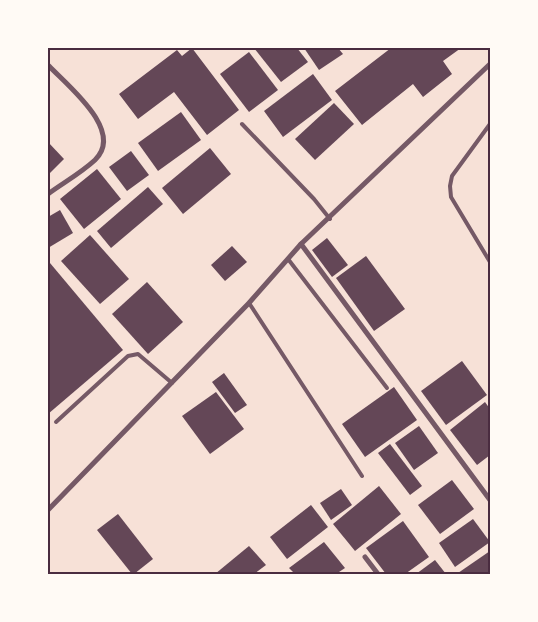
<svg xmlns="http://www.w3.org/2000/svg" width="538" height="622" viewBox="0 0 538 622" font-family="'Nunito Sans',sans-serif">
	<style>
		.building { fill: #644757 }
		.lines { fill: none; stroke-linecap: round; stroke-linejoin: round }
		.service { stroke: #755966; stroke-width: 4 }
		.minor { stroke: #755966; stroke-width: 5 }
		.neatline { fill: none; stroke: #4a2c40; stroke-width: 2 }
	</style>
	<rect width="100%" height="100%" fill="#f7e1d7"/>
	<g class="building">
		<path d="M192,48l47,62 -32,25 -33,-43 -36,27 -19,-25 58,-44 5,6z"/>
		<path d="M254,48h43l11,14 -27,20z"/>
		<path d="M304,48h34l5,6 -24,16z"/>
		<path d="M391,48h70l-18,13 9,13 -29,23 -10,-13 -51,41 -27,-34z"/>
		<path d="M249,52l29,38 -29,22 -29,-38z"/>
		<path d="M313,74l19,26 -49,37 -19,-26z"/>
		<path d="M334,103l20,21 -39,36 -20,-21z"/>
		<path d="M181,112l20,28 -43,31 -20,-28z"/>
		<path d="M48,142l16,17 -16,16z"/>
		<path d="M210,148l21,26 -48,40 -21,-26z"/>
		<path d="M131,151l18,24 -22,16 -18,-24z"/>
		<path d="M97,169l24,30 -37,30 -24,-30z"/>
		<path d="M148,187l15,17 -52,44 -14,-17z"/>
		<path d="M60,210l13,23 -25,15v-31z"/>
		<path d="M90,235l39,44 -29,25 -39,-43z"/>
		<path d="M327,238l21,27 -16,12 -20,-27z"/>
		<path d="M232,246l15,16 -22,19 -14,-16z"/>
		<path d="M366,256l39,53 -31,22 -38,-53z"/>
		<path d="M50,263l73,87 -75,64v-149z"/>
		<path d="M147,282l36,40 -35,32 -36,-40z"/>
		<path d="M462,361l25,34 -41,30 -25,-34z"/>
		<path d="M224,373l23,32 -12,8 -23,-31z"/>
		<path d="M394,387l23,33 -52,37 -23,-33z"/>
		<path d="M216,392l28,37 -34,25 -28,-38z"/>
		<path d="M485,402l5,7v46l-13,10 -27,-35z"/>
		<path d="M419,426l19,27 -24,17 -19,-27z"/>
		<path d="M390,444l32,42 -12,9 -32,-42z"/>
		<path d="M452,480l22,29 -34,25 -22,-29z"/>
		<path d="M379,486l22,28 -46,37 -22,-27z"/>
		<path d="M341,489l11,16 -21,15 -11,-17z"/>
		<path d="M311,505l17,22 -41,32 -17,-22z"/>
		<path d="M118,514l35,45 -19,15h-2l-35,-44z"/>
		<path d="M473,519l17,23 -35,25 -16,-24z"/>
		<path d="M403,521l26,36 -24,17h-19l-20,-26z"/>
		<path d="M324,542l21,26 -9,6h-41l-6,-6z"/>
		<path d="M249,546l17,19 -12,9h-39z"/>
		<path d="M490,551v23h-31l-1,-1z"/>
		<path d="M435,560l11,14h-30z"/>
	</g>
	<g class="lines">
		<g class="service">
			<path d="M242,124l72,75 16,20"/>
			<path d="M490,124l-38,52 -2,10 1,11 39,65"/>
			<path d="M288,259l99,129"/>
			<path d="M249,303l113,173"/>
			<path d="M56,422l72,-66 10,-2 34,29"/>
		</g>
		<g class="minor">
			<path d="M48,194c15,-11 33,-21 47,-34 30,-29 -27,-74 -46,-94"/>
			<path d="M301,244l189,256"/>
			<path d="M48,510l201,-207 52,-59 189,-180"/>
			<path d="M365,557l13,17"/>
		</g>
	</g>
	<rect width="538" height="622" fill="none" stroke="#fffaf5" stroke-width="98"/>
	<rect x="49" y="49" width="440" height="524" class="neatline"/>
</svg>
